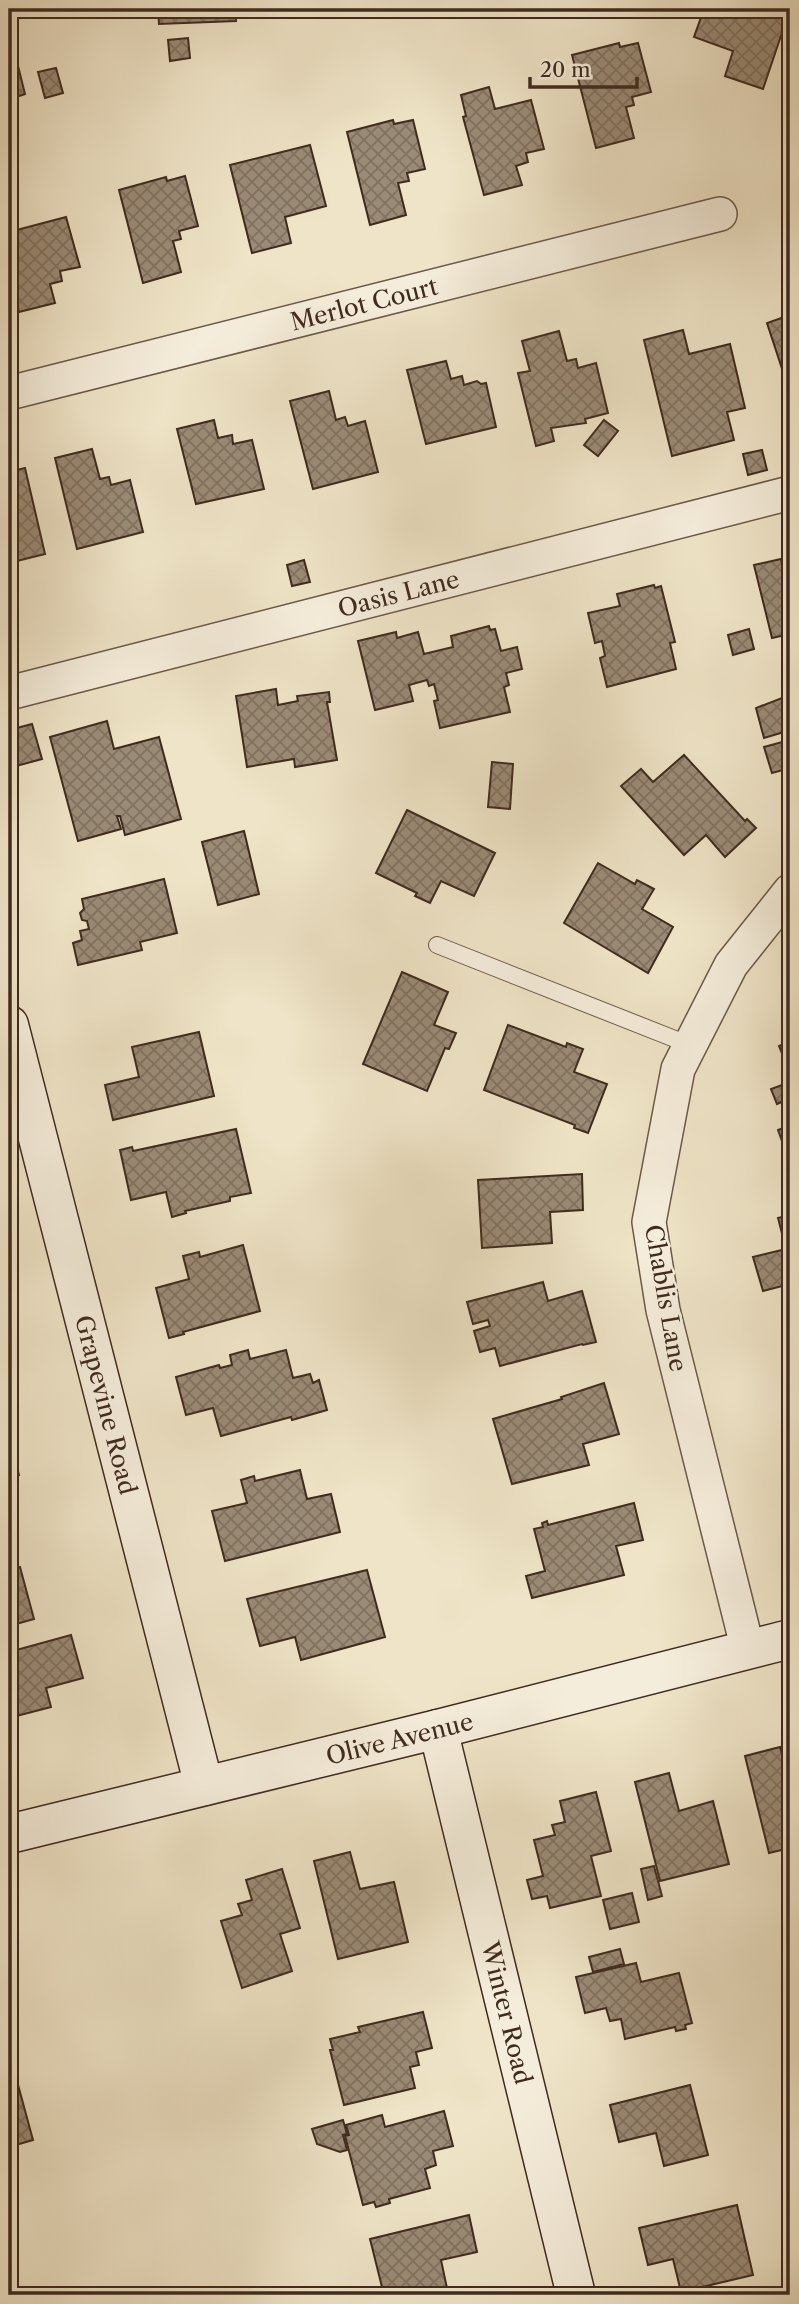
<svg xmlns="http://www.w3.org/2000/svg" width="799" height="2304" viewBox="0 0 799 2304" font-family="'Libre Caslon Text',serif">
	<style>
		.building { fill: url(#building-cross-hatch); stroke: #3f2b1e; stroke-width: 2 }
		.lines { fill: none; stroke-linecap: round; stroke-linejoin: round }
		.lane-casing { stroke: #6b5948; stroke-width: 18 }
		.street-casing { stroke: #6b5948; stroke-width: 36 }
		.secondary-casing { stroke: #3f2b1e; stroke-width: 41 }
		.lane { stroke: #f5eddb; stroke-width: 16 }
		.street { stroke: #f5eddb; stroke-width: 33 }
		.secondary { stroke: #f5eddb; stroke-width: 38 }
		.labels { text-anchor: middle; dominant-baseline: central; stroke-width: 5; stroke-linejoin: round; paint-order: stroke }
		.street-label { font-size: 24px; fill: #3f2b1e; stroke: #f5eddb }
	</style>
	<defs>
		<pattern id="building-cross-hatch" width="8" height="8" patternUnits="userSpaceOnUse" patternTransform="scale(1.75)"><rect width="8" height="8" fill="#9b8b76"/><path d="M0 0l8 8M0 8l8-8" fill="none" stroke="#807260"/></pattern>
	</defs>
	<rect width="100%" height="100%" fill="#efe4c7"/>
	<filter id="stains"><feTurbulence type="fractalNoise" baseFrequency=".00286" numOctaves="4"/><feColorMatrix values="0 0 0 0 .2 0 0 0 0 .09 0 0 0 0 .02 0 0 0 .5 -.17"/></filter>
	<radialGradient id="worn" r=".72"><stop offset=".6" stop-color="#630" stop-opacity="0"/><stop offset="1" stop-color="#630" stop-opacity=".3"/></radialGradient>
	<g class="building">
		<path d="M158,9h77l1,12 -77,3z"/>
		<path d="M704,9h86l-27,80 -38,-13 8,-25 -39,-14z"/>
		<path d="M188,38l2,20 -20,3 -2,-21z"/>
		<path d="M619,43l1,4 18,-4 13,49 -19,5 2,8 -8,2 8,31 -38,10 -24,-93z"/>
		<path d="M18,66l7,28 -12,4 2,8 -6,2v-40z"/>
		<path d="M56,68l7,25 -18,5 -7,-26z"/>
		<path d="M489,87l6,22 36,-9 13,49 -18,4 2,9 -12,4 6,19 -38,10 -21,-78 3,-1 -5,-21z"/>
		<path d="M393,120l1,4 19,-4 12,49 -18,4 2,8 -11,2 8,32 -36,10 -23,-93z"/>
		<path d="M310,145l16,61 -41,11 6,26 -39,10 -22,-88z"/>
		<path d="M185,176l13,50 -19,5 2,8 -8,2 8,31 -38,11 -24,-93 47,-13 1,4z"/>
		<path d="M66,217l14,50 -20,4 2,10 -12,3 5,19 -36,9 -10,-37v-43z"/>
		<path d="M790,315v78l-23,-70z"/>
		<path d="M683,330l6,24 41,-10 15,64 -18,4 7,28 -62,16 -28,-116z"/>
		<path d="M559,331l8,30 9,-2 2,9 18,-5 12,50 -23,6 1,4 -35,5 3,13 -18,5 -18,-73 12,-2 -8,-30z"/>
		<path d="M446,361l5,18 11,-3 2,9 13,-4 4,3 5,-1 10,44 -70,17 -19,-74z"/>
		<path d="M329,391l7,29 9,-3 3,9 17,-5 13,51 -65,17 -23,-88z"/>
		<path d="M214,420l4,18 14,-3 1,9 19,-4 12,49 -68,15 -19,-75z"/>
		<path d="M604,420l14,11 -20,25 -14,-11z"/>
		<path d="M92,449l8,30 9,-2 2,8 19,-5 13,52 -66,17 -22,-91z"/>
		<path d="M762,450l5,20 -19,5 -5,-21z"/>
		<path d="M25,468l20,86 -36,9v-91z"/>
		<path d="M781,559l3,13 6,-1v63l-18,4 -18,-73z"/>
		<path d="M304,560l6,22 -18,4 -5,-21z"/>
		<path d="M654,585l1,3 6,-2 14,56 -5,1 6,26 -69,18 -7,-29 5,-2 -3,-15 -7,2 -7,-30 32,-7 -3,-12z"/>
		<path d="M489,626l1,4 5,-1 6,22 16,-4 5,22 -16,4 3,12 -5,2 6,25 -70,16 -6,-27 4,-1 -4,-16 -5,2 -2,-6 -18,5 4,16 -38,9 -17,-69 38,-9 1,6 21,-6 6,22 29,-7 -2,-11z"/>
		<path d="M749,629l5,20 -21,6 -5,-20z"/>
		<path d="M276,689l2,16 20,-4 -1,-5 32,-4 1,10h-3l10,58 -42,7 -1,-8 -47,8 -11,-71z"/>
		<path d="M790,695v73l-18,5 -8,-26 22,-6 -2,-9 -20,6 -8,-30z"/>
		<path d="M107,721l7,28 45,-12 22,82 -56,16 -5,-19h-3l4,13 -43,12 -28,-104z"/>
		<path d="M32,724l10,35 -33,9v-38z"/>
		<path d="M684,755l61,66 2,-2 9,9 -31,29 -19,-22 -22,20 -63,-69 20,-17 12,13z"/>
		<path d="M492,762l21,2 -3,45 -22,-2z"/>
		<path d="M407,810l88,43 -21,43 -33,-15 -11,22 -15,-7 2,-3 -41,-20z"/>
		<path d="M244,831l15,63 -41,11 -16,-63z"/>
		<path d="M598,863l37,21 2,-4 17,9 -12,20 31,18 -25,46 -84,-50z"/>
		<path d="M164,879l13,54 -37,9 2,8 -64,15 -5,-22 9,-3 -2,-9 9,-2 -2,-8 -5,-1 -2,-7 4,-4 -2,-10z"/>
		<path d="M402,972l46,20 -14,33 22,8 -7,16 -4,-1 -18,43 -64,-27z"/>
		<path d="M508,1025l58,22 1,-4 16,6 -9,23 33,12 -19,49 -14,-5 1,-3 -91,-35z"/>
		<path d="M199,1032l15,64 -101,24 -8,-35 34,-8 -7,-30z"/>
		<path d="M790,1041v32l-11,-27z"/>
		<path d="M790,1082v81l-12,-33 12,-5 -9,-23 -4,2 -6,-15z"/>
		<path d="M236,1129l15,64 -21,4v4l-45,10 1,2 -14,4 -6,-25 -35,8 -11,-50 12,-3 1,4z"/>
		<path d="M582,1174l1,36 -33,2 2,31 -70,5 -4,-68z"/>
		<path d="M790,1215v69l-27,7 -10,-34 33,-8 -8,-31z"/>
		<path d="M243,1245l17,66 -77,21 1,2 -15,4 -13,-50 33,-9 -6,-23 16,-4 1,5z"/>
		<path d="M543,1282l5,19 34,-10 14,51 -13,3 -1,-1 -82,22 -5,-18 -15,4 -6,-21 16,-5 -2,-6 -15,4 -6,-22z"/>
		<path d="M248,1350l2,9 36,-9 7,28 17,-4 3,9 6,-3 8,30 -35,10 -1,-3 -70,19 -8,-28 -27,7 -10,-38 43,-12 1,3 12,-3 -2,-10z"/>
		<path d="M790,1359v24l-5,-22z"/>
		<path d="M604,1383l15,51 -36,10 6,21 -77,19 -19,-65 69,-20 -1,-2z"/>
		<path d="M9,1437l10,38 -10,3z"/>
		<path d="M300,1470l7,29 24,-5 9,38 -115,29 -13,-50 35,-8 -6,-23 13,-4 1,5z"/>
		<path d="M634,1503l9,37 -27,6 8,29 -92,23 -6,-22 19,-5 -11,-42 9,-2 -1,-4 5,-2 1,4z"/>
		<path d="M20,1567l14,52 -25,7v-56z"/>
		<path d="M367,1570l18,67 -84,23 -6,-23 -35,9 -13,-47z"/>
		<path d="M71,1635l12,43 -37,10 5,19 -42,11v-66z"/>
		<path d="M780,1747l7,25 3,-1v77l-21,5 -24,-97z"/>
		<path d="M669,1773l10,38 34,-10 16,63 -69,17 -25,-99z"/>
		<path d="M596,1792l15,59 -20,5 10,40 -51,12 -3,-12 -15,3 -5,-19 16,-4 -9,-36 21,-5 -3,-10 13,-3 -5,-21z"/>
		<path d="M350,1852l10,37 34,-7 14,60 -70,17 -24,-98z"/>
		<path d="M654,1866l8,30 -14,4 -7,-31z"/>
		<path d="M282,1869l18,59 -20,6 12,37 -50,17 -21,-67 21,-6 -4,-11 14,-4 -6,-20z"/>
		<path d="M632,1893l7,29 -29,7 -7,-29z"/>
		<path d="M620,1949l4,15 -31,8 -4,-15z"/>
		<path d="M636,1963l5,19 38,-9 13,50 -7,2 1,4 -10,2 -1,-4 -50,12 -4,-20 -11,2 -4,-13 -21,5 -9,-36z"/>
		<path d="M423,2012l9,36 -16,4 3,13 -9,2 5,21 -71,17 -14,-55h3l-3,-11 30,-7 -2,-5z"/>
		<path d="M17,2081l16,59 -24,7v-64z"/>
		<path d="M690,2085l18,70 -44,11 -8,-33 -37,9 -9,-37z"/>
		<path d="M444,2111l9,35 -20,5 3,14 -11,4 5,19 -41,11 1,4 -14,4 -2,-5 -11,3 -18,-69 4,-1 -3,-10 36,-10 3,12z"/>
		<path d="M343,2120l4,14 -4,1 4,15 -7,2 -23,-8 -5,-15z"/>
		<path d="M737,2205l16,70 -72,17 -8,-33 -25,6 -9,-37z"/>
		<path d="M469,2215l8,37 -36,8 7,33 -8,2h-56l-14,-56z"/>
	</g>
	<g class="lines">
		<defs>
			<path id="lane" d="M437,945l253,100"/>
			<g id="street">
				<path id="s1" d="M9,393l711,-179"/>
				<path id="s2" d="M9,693l781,-200"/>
				<path d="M748,1650l-85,-340 -14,-88 29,-153 53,-104 59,-74"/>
			</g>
			<g id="secondary">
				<path id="s3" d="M9,1025l195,761"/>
				<path id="s4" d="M438,1729l138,566"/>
				<path id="s5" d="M9,1834l429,-105 352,-90"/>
			</g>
		</defs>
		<use href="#lane" class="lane-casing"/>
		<use href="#street" class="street-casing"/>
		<use href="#secondary" class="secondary-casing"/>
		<use href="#lane" class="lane"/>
		<use href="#street" class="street"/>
		<use href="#secondary" class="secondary"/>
	</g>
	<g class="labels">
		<g class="street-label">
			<text stroke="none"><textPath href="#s1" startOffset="366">Merlot Court</textPath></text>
			<text stroke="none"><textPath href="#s2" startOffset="402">Oasis Lane</textPath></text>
			<text transform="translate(666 1298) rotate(80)">Chablis Lane</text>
			<text stroke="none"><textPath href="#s3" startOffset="392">Grapevine Road</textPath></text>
			<text stroke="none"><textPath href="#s5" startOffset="402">Olive Avenue</textPath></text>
			<text stroke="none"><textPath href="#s4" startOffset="292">Winter Road</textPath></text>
		</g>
	</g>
	<rect width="799" height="2304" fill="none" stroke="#efe4c7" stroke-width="35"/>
	<rect x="10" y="10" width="778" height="2283" fill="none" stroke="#3f2b1e" stroke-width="3.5"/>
	<rect x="18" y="18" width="764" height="2269" fill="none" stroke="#3f2b1e" stroke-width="2"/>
	<path d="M530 77v10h107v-10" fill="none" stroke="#3f2b1e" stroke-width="3.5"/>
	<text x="540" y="77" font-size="21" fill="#3f2b1e" stroke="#f5eddb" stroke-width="5" paint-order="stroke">20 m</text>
	<rect width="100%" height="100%" filter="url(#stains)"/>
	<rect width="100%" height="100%" fill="url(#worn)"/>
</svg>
